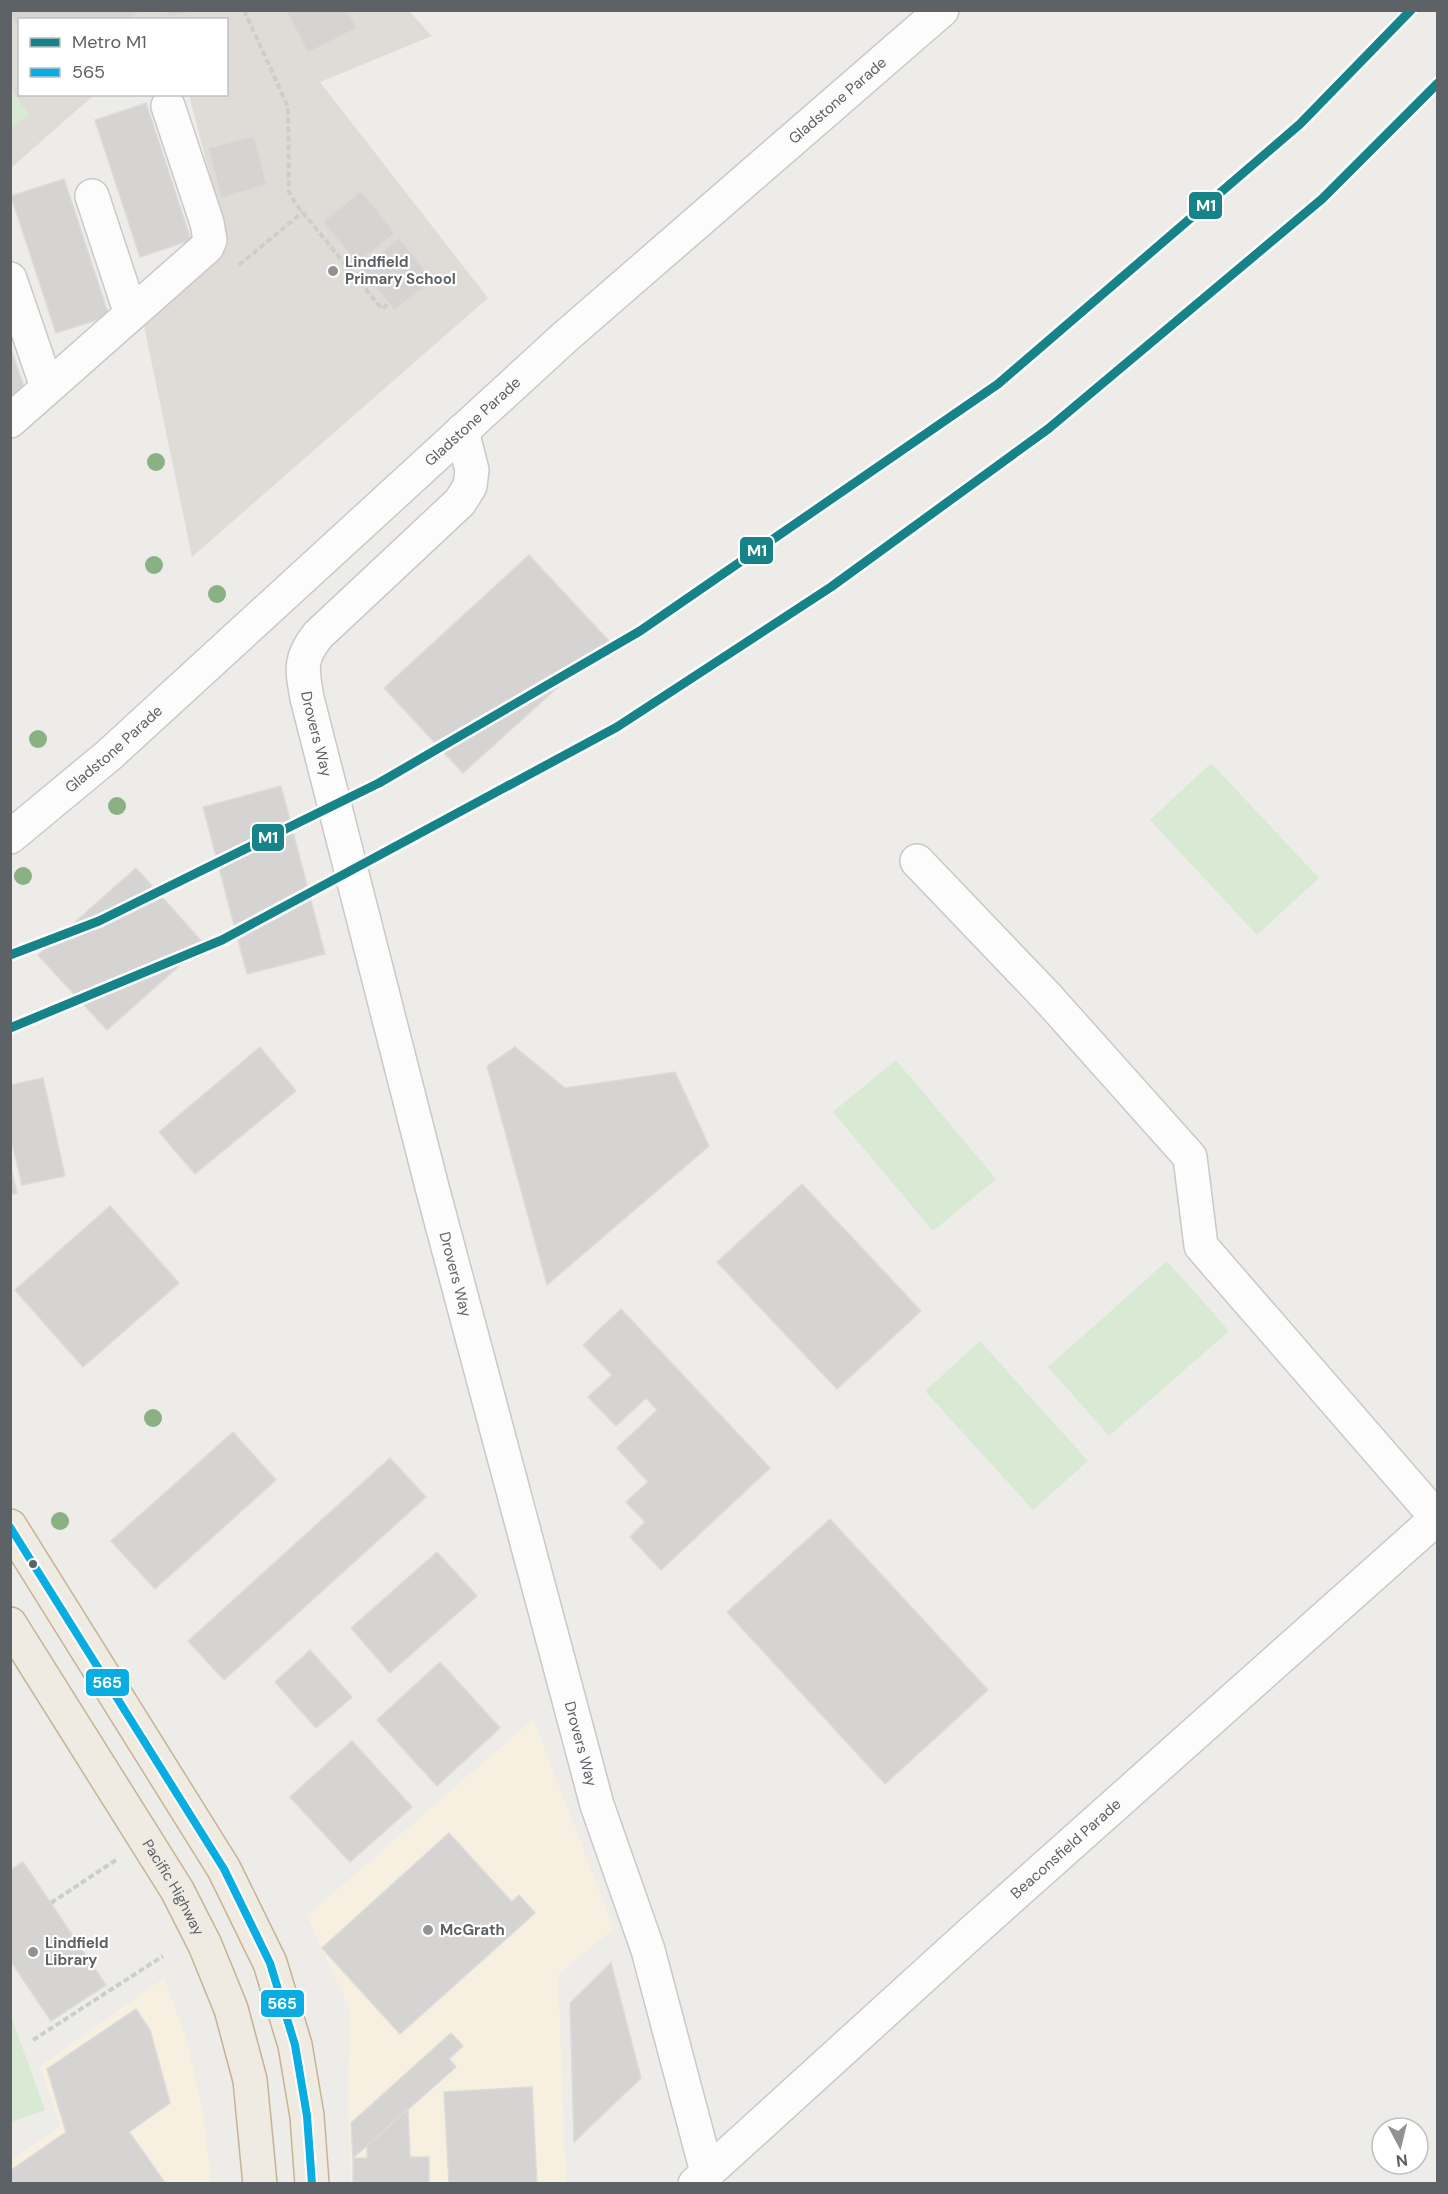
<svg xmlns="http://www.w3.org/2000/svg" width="1448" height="2194" viewBox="0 0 1448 2194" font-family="'DM Sans',sans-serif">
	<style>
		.commercial { fill: #f7f0e1 }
		.education { fill: #dfdcd8 }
		.green { fill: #d8ead3 }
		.building { fill: #d5d4d2; stroke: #dddbd8; stroke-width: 1.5 }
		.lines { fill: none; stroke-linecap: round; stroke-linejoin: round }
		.minor-casing { stroke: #c9c9c9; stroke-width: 36 }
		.highway-casing { stroke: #c6b294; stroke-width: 36 }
		.path { stroke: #cacfcb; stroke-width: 4; stroke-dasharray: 6 3; stroke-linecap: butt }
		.minor { stroke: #fcfcfc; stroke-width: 33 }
		.highway { stroke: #f0ebe2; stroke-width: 33 }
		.bus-1-casing { stroke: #fff; stroke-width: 12 }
		.bus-1 { stroke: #09ade1; stroke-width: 8 }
		.metro-1-casing { stroke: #fff; stroke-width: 14 }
		.metro-1 { stroke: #168388; stroke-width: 9 }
		.tree { fill: #89b183 }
		.poi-dot { fill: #909294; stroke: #fff; stroke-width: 2 }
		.bus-dot { fill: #5d6266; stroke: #fff; stroke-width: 2 }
		.labels { text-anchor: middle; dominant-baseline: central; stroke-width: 4.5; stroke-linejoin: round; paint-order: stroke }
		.street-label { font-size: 15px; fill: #5d6266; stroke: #fff }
		.poi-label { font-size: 15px; font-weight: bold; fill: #5d6266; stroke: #fff; text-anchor: start }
		.line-badge { stroke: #fff; stroke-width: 2 }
		.badge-label { font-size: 16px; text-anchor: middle; font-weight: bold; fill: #fff }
	</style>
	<rect width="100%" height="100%" fill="#eeece8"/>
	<g class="commercial">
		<path d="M533,1719l81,209 -56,47 8,208h-215l-3,-80 2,-93 -43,-94z"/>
		<path d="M164,1978l21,56 18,77 8,72h-200l-1,-22 50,-35 -20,-60z"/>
	</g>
	<path class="education" d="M11,11h398l23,25 -112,46 168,216 -296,259 -49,-236 85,-77 -39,-149 37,-1v-74h-206v74l74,1 -83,73z"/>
	<g class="green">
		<path d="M11,89l18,26 -18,14h-1z"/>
		<path d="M1211,763l108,115 -62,57 -107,-115z"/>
		<path d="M896,1060l100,119 -63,52 -100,-119z"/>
		<path d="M1167,1261l62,70 -120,105 -61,-69z"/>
		<path d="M980,1341l108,120 -55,49 -108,-119z"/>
		<path d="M10,2013l35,97 -34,12h-1z"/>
	</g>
	<g class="building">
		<path d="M10,10h130l-13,10h-107v9l-10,-13z"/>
		<path d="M167,10h18l1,3 -18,4z"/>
		<path d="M286,10h61l10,18 -49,25z"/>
		<path d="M146,103l45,137 -51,17 -45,-137z"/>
		<path d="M254,136l13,49 -46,13 -13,-50z"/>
		<path d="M64,179l45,137 -53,17 -45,-137z"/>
		<path d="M361,191l34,42 -38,30 -34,-41z"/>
		<path d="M399,238l34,42 -39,30 -33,-41z"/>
		<path d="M10,346l15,44 -15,5z"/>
		<path d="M529,555l80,86 -146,132 -79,-85z"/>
		<path d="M281,786l44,168 -78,20 -44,-167z"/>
		<path d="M136,868l68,76 -97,86 -69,-75z"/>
		<path d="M260,1047l36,44 -101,83 -36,-42z"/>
		<path d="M515,1047l50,41 110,-16 34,74 -162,139 -60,-219z"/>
		<path d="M43,1078l22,98 -43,9 -12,-50v-50z"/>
		<path d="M10,1165l7,28 -7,2z"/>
		<path d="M802,1184l119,127 -84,78 -120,-127z"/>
		<path d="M110,1206l69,77 -96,84 -68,-77z"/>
		<path d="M621,1309l149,159 -109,102 -31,-33 15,-15 -19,-20 22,-20 -31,-34 40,-38 -11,-12 -30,28 -28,-29 24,-22 -29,-30z"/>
		<path d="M233,1432l43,48 -121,109 -44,-48z"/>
		<path d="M390,1458l36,39 -202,183 -36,-39z"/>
		<path d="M830,1519l158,171 -103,94 -158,-172z"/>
		<path d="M437,1552l40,44 -87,77 -39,-45z"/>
		<path d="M310,1650l42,47 -36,31 -41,-46z"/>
		<path d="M440,1662l60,66 -63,58 -60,-66z"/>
		<path d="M352,1741l60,66 -62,55 -60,-65z"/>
		<path d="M449,1833l63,69 7,-7 16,18 -135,121 -78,-86z"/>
		<path d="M23,1862l83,123 -55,36 -41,-61v-90z"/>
		<path d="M611,1963l30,115 -67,64 -4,-139z"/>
		<path d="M136,2009l14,21 20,73 -41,29 37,52h-156v-13l56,-39 -19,-63z"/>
		<path d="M451,2033l12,13 -14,13 7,8 -103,91 -2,-35z"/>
		<path d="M532,2087l5,97h-88l-5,-92z"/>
		<path d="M408,2109l2,48h19v27h-76v-26h14v-12z"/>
	</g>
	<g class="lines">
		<defs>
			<g id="minor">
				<path d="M92,196l39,118"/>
				<path d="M10,279l37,108"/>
				<path d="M10,421l197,-174 3,-7 -3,-17 -39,-117"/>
				<path id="s1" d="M462,431l10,39 -2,16 -10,16 -142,133c-19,24 -16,34 -11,63l125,489 165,618 51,145 59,222"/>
				<path id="s2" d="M10,837l99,-82 456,-418 377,-327"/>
				<path d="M917,861l131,137 142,159 11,89 236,272"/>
				<path id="s3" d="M695,2184l275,-250 468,-417"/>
			</g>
			<g id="highway">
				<path d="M10,1526l214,343 46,94 25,82 12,71 5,68"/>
				<path id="s4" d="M10,1624l167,266 28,55 26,64 19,71 10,104"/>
			</g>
		</defs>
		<use href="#minor" class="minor-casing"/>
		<use href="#highway" class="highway-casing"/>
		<g class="path">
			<path d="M244,10l44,97 1,85 6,11 87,106 7,-6"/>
			<path d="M239,265l64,-53"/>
			<path d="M345,265l8,-7"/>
			<path d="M51,1903l65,-43"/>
			<path d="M33,2040l130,-84"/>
		</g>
		<use href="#minor" class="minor"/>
		<use href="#highway" class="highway"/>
		<defs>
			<path id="bus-1" d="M10,1527l214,342 46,94 25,82 12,71 5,68"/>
		</defs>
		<use href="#bus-1" class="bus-1-casing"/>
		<use href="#bus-1" class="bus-1"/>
		<defs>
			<g id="metro-1">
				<path d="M10,955l89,-34 280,-138 261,-152 358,-247 302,-260 111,-114"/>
				<path d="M10,1028l212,-88 395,-213 214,-140 217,-158 274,-230 116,-116"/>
			</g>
		</defs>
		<use href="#metro-1" class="metro-1-casing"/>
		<use href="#metro-1" class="metro-1"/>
	</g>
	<g class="tree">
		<circle cx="156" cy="462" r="9"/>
		<circle cx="154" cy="565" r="9"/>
		<circle cx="217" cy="594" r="9"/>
		<circle cx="38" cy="739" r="9"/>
		<circle cx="117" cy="806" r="9"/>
		<circle cx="23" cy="876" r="9"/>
		<circle cx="153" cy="1418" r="9"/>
		<circle cx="60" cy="1521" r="9"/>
	</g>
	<g class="poi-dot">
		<circle cx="333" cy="271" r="6"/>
		<circle cx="428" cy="1930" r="6"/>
		<circle cx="33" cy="1952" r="6"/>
	</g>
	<circle class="bus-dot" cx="33" cy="1564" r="5"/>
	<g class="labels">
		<g class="street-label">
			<text stroke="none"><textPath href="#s2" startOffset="1108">Gladstone Parade</textPath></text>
			<text stroke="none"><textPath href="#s2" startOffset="622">Gladstone Parade</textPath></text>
			<text stroke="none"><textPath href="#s1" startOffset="374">Drovers Way</textPath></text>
			<text stroke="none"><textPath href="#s2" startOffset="136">Gladstone Parade</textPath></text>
			<text stroke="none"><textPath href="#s1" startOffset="932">Drovers Way</textPath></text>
			<text stroke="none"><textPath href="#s1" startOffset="1418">Drovers Way</textPath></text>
			<text stroke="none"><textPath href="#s3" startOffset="500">Beaconsfield Parade</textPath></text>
			<text stroke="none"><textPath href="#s4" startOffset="310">Pacific Highway</textPath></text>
		</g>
		<g class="poi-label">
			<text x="345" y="262">Lindfield<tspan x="345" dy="17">Primary School</tspan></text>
			<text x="440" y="1930">McGrath</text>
			<text x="45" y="1943">Lindfield<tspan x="45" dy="17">Library</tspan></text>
		</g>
	</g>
	<g class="line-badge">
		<rect x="1188" y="191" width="35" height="29" rx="6" fill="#168388"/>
		<rect x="739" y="536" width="35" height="29" rx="6" fill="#168388"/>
		<rect x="251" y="823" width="34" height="29" rx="6" fill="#168388"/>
		<rect x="85" y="1668" width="45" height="29" rx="6" fill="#09ade1"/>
		<rect x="260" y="1989" width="45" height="29" rx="6" fill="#09ade1"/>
	</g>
	<g class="badge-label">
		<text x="1206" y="211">M1</text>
		<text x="757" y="556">M1</text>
		<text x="268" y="843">M1</text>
		<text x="107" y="1688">565</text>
		<text x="282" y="2009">565</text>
	</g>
	<rect width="1448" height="2194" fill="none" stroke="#5d6266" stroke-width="24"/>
	<rect x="18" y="18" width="210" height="78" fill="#ffffff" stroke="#bec0c2" stroke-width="1.5"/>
	<rect x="30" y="38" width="30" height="9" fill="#168388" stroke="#bec0c2" stroke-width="1.5"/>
	<text x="72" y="48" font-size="18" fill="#5d6266">Metro M1</text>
	<rect x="30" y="68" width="30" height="9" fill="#09ade1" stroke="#bec0c2" stroke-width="1.5"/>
	<text x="72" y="78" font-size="18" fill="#5d6266">565</text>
	<g transform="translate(1400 2146) rotate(173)"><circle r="28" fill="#ffffff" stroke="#bec0c2" stroke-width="1.5"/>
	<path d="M0-4.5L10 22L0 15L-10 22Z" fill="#909294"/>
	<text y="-9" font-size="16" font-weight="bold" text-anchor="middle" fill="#5d6266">N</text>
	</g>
</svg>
